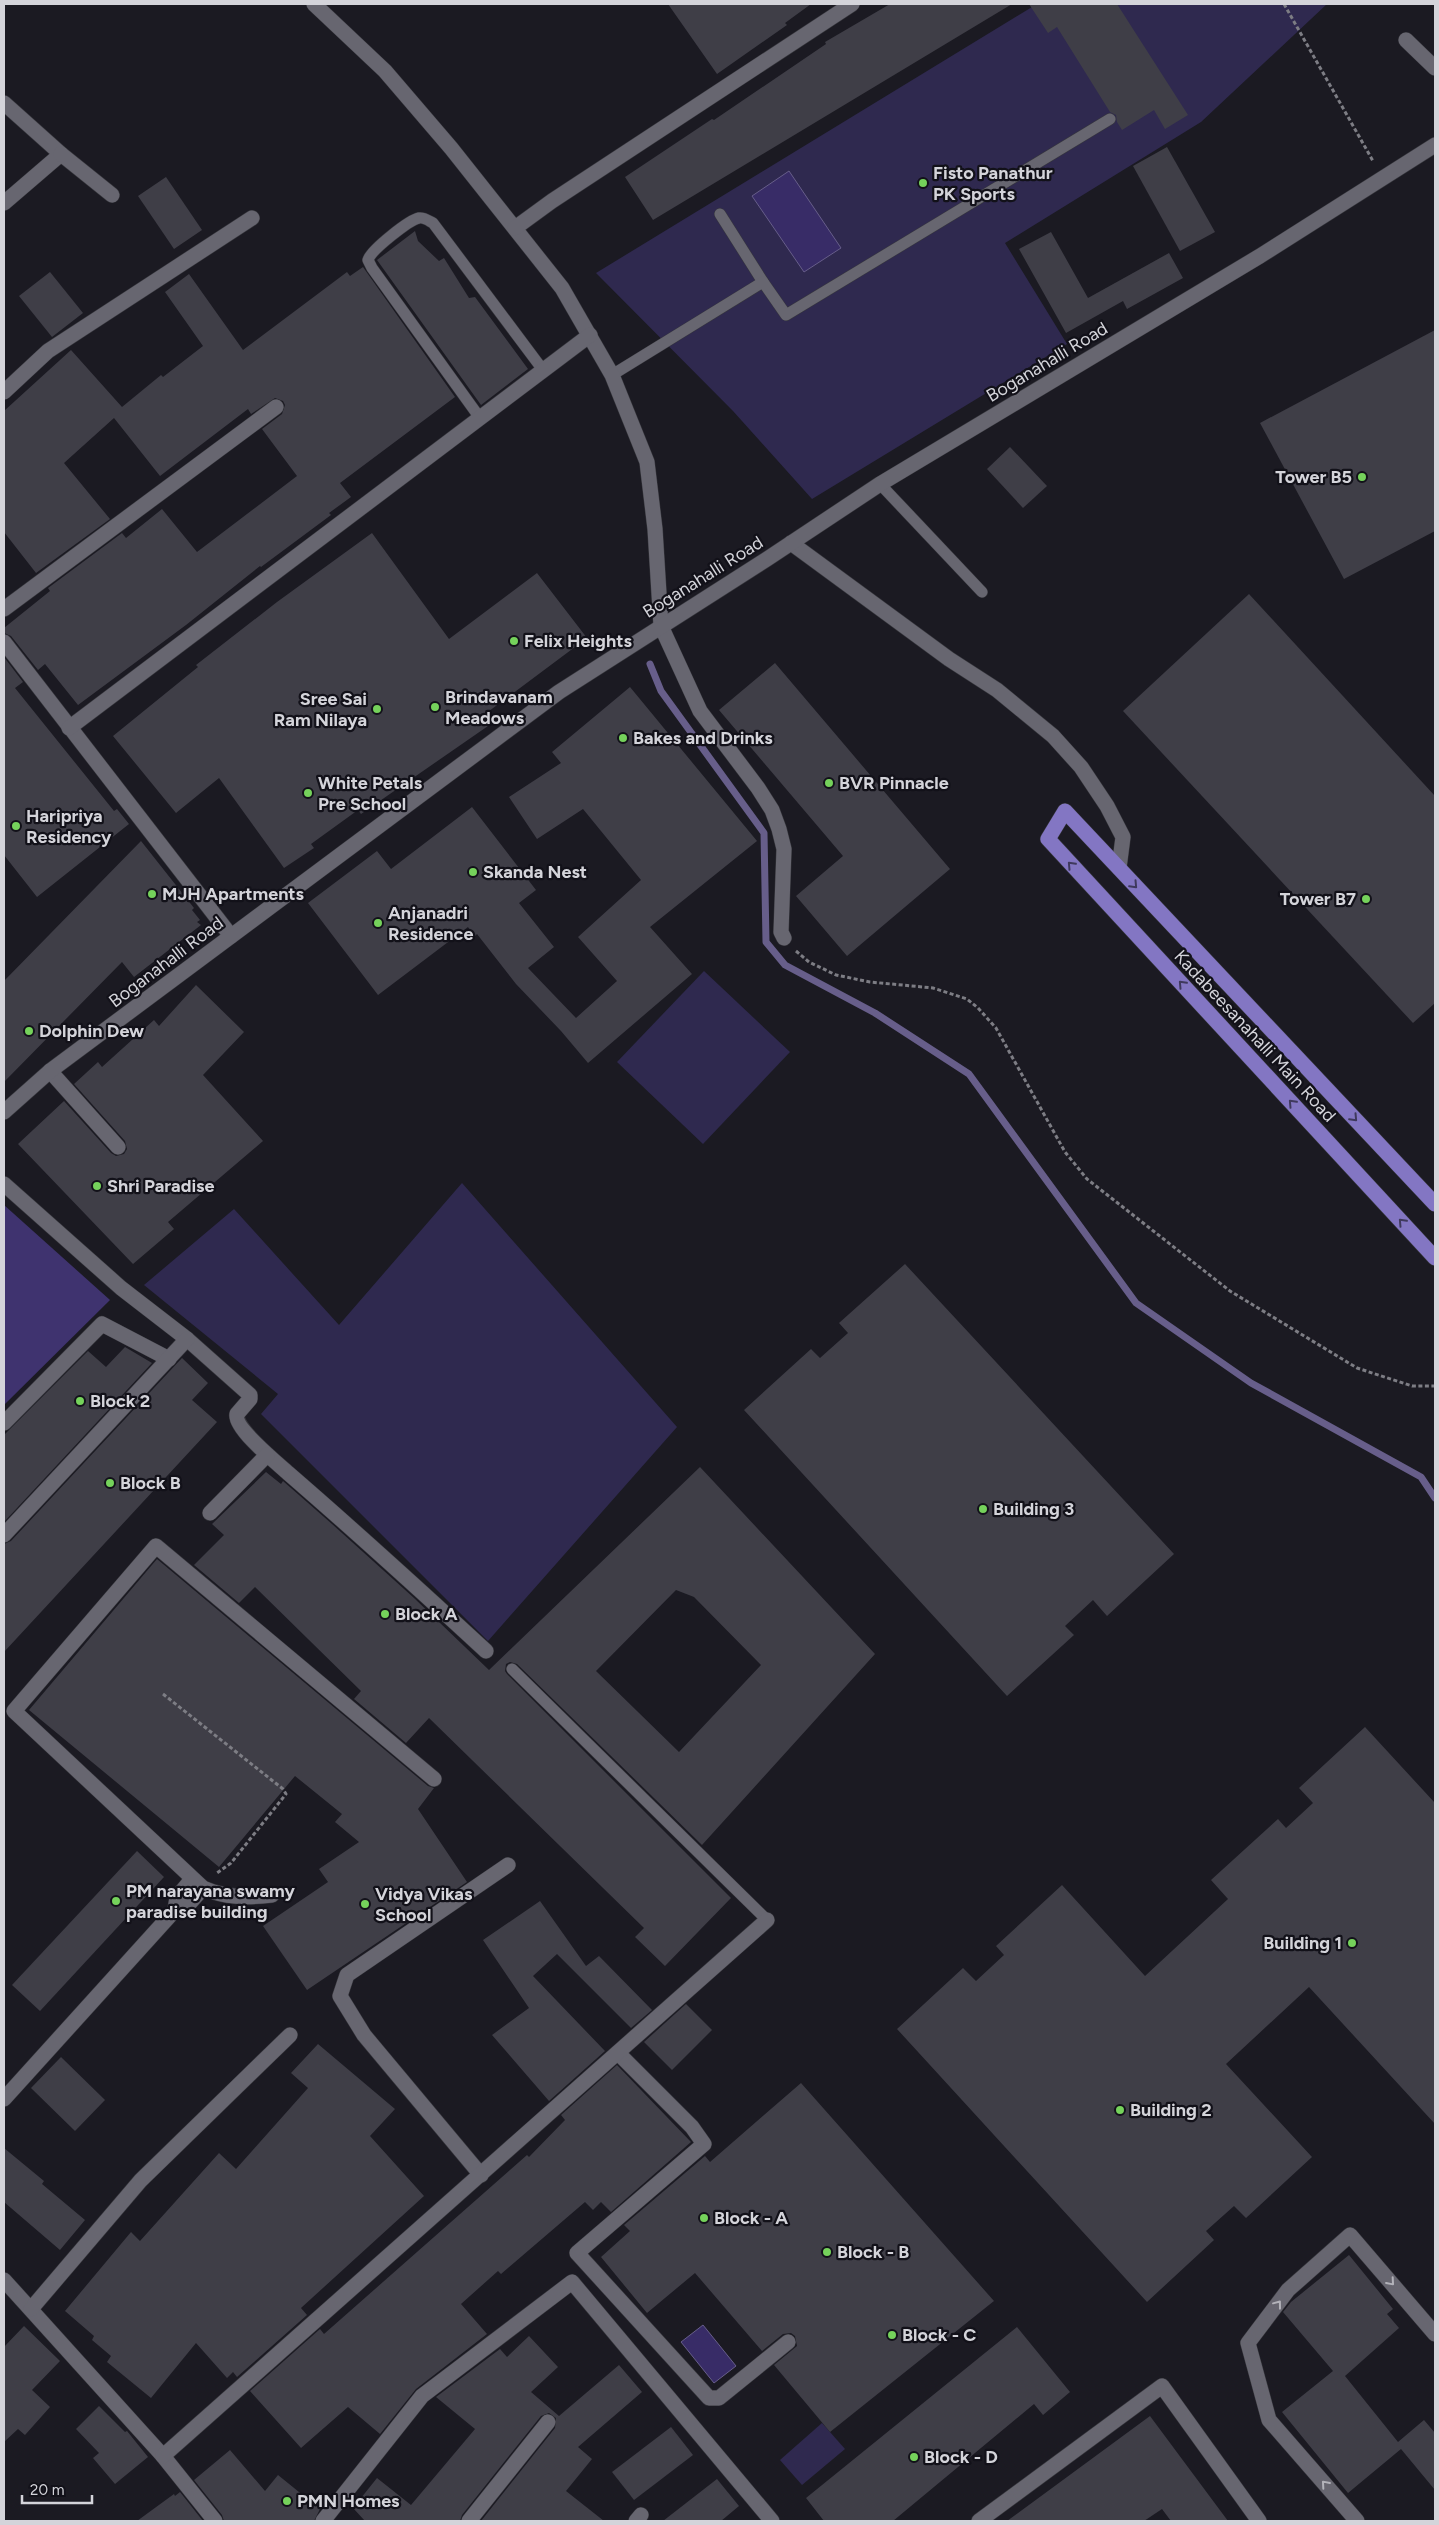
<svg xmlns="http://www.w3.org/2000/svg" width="1439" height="2525" viewBox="0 0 1439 2525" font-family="Figtree,sans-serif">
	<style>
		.green { fill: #2f294f }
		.forest { fill: #3f336f }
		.water { fill: #382c67; stroke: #675e8a }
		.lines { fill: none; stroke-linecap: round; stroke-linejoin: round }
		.stream { stroke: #675e8a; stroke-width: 7 }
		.building { fill: #3f3e47; fill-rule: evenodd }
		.lane-casing { stroke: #37373d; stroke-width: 12 }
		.street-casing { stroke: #37373d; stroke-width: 16 }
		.secondary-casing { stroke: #37373d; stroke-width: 16 }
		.primary-casing { stroke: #37373d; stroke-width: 16 }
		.path { stroke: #7d7d84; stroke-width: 3; stroke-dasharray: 4 2.5; stroke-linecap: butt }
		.lane { stroke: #676670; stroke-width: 11 }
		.street { stroke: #676670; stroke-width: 15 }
		.secondary { stroke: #676670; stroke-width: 15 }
		.primary { stroke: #8376c3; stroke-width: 15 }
		.oneway { stroke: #3f395d }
		.oneway2 { stroke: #b3b3ba }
		.poi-dot { fill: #75d25b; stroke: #121119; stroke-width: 2 }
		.labels { text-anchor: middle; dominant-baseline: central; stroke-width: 4.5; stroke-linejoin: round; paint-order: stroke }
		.poi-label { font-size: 18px; font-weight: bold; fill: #d4d4da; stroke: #121119; text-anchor: start }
		.street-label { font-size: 18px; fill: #d4d4da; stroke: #121119 }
	</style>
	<rect width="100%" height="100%" fill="#1b1a22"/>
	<g class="green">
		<path d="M1037,4h290l-126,118 -196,121 62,101 -255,155 -79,-88 -137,-138z"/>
		<path d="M704,971l86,81 -87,92 -86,-82z"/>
		<path d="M462,1183l215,244 -189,214 -227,-227 17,-20 -134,-109 90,-76 105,116z"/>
		<path d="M822,2423l23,26 -43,36 -22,-25z"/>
	</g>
	<path class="forest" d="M4,1205l106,95 -106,105z"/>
	<g class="water">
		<path d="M789,171l52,77 -37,24 -52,-76z"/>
		<path d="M703,2325l33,41 -22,17 -33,-41z"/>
	</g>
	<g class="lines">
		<path class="stream" d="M650,664l11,27 103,142 2,109 19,23 90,48 94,61 167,229 115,80 170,94 14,21"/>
	</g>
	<g class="building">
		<path d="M668,4h143l-26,19 2,2 -70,49z"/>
		<path d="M890,4h122l-359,216 -28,-43 87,-58 2,1 112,-76 -1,-2z"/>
		<path d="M1029,4h88l71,111 -23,14 -11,-19 -32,20 -5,-8 -1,-7 -6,-3 -53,-85 -9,6z"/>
		<path d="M1167,147l48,85 -35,19 -47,-85z"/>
		<path d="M166,177l36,53 -28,19 -36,-53z"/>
		<path d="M415,231l3,10 21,20 5,-3 25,40 6,-1 53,72 -47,36 -104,-145z"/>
		<path d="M1051,232l37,66 81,-45 14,25 -56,31 -4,-8 -57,32 -47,-84z"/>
		<path d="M363,267l92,130 -115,86 11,14 -22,16 2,2 -70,52 -1,-1 -74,59 -108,80 -33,-41 -7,6 -27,-34 -7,-3v-5l46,-37 -2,-3 74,-55 4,5 36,-29 35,43 100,-76 -35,-47 20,-15 3,-9 -2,-4 -8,-3 -24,16 -3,-5 -88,67 -46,-58 -50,45 46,56 -74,54 -32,-41v-121l67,-61 51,57 39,-32 2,2 40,-31 -38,-54 24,-18 54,76 104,-78 3,4z"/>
		<path d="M50,272l33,41 -31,24 -33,-41z"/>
		<path d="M1435,330v201l-91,48 -84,-156z"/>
		<path d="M1010,447l37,39 -24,22 -36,-39z"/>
		<path d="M372,533l77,106 88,-66 50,65 -106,79 7,9 -127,88 -3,-4 -47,34 3,4 -30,20 -65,-90 -43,35 -63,-77 85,-69 -2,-2 81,-63z"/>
		<path d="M1249,594l186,202v207l-22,20 -290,-312z"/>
		<path d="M4,657l19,25 -8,6 99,123 3,-2 12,15 -92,73 -33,-42z"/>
		<path d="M775,663l175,206 -103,87 -51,-60 47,-40 -124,-146z"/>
		<path d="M630,687l127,154 -107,86 42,47 -104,89 -27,-32 -45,-47 -39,-50 -3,3 -6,-10 -90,68 -70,-92 69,-52 14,18 81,-62 64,83 -17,13 35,44 -26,21 48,50 41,-37 -39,-44 63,-57 -58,-71 -46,30 -28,-42 52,-34 -9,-11z"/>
		<path d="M141,841l53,67 -2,2 8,10 -3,2 4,3 -67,52 -12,-15 -118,120v-101z"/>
		<path d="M196,985l48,47 -41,43 60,66 -95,81 6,7 -41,35 -115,-120 46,-43 47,52 5,3 8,-2 3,-5 -2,-8 -51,-57 24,-22 4,5 52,-47 5,6z"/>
		<path d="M905,1264l269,290 -67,62 -14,-16 -28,26 9,9 -67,61 -263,-286 67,-61 9,9 28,-25 -9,-10z"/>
		<path d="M125,1347l27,16 -148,159v-87l84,-84 18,16z"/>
		<path d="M182,1358l26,25 -16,17 25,22 -213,230v-108l7,-3z"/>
		<path d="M700,1467l175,187 -173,191 -185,-181 -7,-2 -4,2 -1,7 2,3 224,224 -66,68 -30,-29 9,-9 -215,-210 -23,25 -52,-44 7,-8 -106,-104 -16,16 -45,-38 30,-30 -12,-11 54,-52 15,12 2,-3 49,43 82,74 75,72zM676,1590l18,7 67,68 -82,87 -83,-81z"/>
		<path d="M157,1559l271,227 6,2 -16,21 49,73 -160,108 -44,-64 65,-44 -9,-13 40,-27 -24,-20 7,-8 -47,-38 -76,91 -190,-157z"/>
		<path d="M1365,1727l70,76v321l-126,-137 -83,77 86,93 -66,61 -12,-12 -28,25 8,9 -67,62 -250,-273 66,-61 13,13 28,-26 -8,-9 66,-61 83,91 83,-77 -17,-19 67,-61 8,9 27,-25 -14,-15z"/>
		<path d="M137,1851l27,26 -124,134 -28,-26z"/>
		<path d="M540,1901l46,65 13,-10 53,54 -21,18 -74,-74 -24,22 72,75 -56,50 -57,-66 37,-27 -46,-68z"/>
		<path d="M686,2004l26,26 -40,40 -28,-28z"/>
		<path d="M318,2044l77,65 -25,27 54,60 -123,112 6,7 -70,62 -4,-5 -6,6 -31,-35 -45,55 -44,-36 4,-6 -19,-16 2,-4 -29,-25 66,-79 9,9 79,-88 17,16 72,-81 -17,-15z"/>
		<path d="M61,2057l44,43 -30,31 -44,-43z"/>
		<path d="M617,2065l74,77 -80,70 -10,-10 -8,8 -8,-8 -84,72 -3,-3 -37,33 26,30 -71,55 -36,45 -32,-27 -47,41 -51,-57 70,-62 4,5 203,-179 2,2 36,-37 -4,-5z"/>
		<path d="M801,2083l193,218 -164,131 -56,-67 23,-19 -2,-10 -4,-3 -8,1 -21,17 -67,-78 -48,40 -46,-56 29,-26 -6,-6 81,-69 5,6z"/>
		<path d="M4,2148l40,33 -2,3 43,36 -25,30 -56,-48z"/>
		<path d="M1349,2255l44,54 -6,5 12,14 -54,48 53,66 26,-22 11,13v57l-34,-41 -53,44 -66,-81 51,-41 -50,-59 8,-10z"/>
		<path d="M24,2326l36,35 -28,29 18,17 -25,28 -7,-6 -14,13v-95z"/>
		<path d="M1017,2327l53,65 -27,23 -9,-11 -141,117h-69l-18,-23z"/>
		<path d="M529,2336l29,31 -27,25 28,24 60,-51 23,27 -64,55 14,12 -26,32 38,30h-123l74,-93 1,-10 -7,-5 -8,3 -79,99 -2,6h-95l-12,-13 24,-30 34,27 64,-76 -39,-32 64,-48 7,8z"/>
		<path d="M99,2406l26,26 2,-1 21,26 -33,27 -22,-26 6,-5 -23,-24z"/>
		<path d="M1150,2416l78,105h-57l-9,-12 -18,12h-137z"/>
		<path d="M671,2427l22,28 -59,45 -22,-28z"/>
		<path d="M230,2450l35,41 13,-16 42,34 -6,12h-90l-2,-6 -28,-35z"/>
		<path d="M717,2479l22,27 -18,15h-58z"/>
		<path d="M180,2492l23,29h-66l37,-27 1,2z"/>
	</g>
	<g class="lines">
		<defs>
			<g id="lane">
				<path d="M720,214l43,68"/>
				<path d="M612,375l151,-93 23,33 324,-196"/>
				<path d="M480,418l-108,-150 -4,-8c3,-10 41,-40 51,-42 5,-1 10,3 14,5l110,147"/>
				<path d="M880,484l102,108"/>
				<path d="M512,1669l255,251"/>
			</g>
			<g id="street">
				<path d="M314,4l71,67 66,77 111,140 50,87 35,87 8,67 6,97 39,85 58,77 14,22 7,19 5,20 -3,83 3,6"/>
				<path d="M1406,40l29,28"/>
				<path d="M4,103l57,51 -57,49"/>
				<path d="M61,154l51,41"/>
				<path d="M515,228l37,-27 300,-197"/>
				<path d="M4,392l44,-41 204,-133"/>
				<path d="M4,609l272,-202"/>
				<path d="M4,642l227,294"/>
				<path d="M69,728l521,-393"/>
				<path d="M50,1071l68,76"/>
				<path d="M4,1184l117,104 66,51 63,56v4l-13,15c-4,13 40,49 51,59 67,58 133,118 198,178"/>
				<path d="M4,1423l98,-99 67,35"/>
				<path d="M210,1513l57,-58"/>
				<path d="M4,1535l183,-196"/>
				<path d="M272,1895c-24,3 -47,3 -69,-7l-189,-177 142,-165 278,233"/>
				<path d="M175,1910l2,-13 15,-18"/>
				<path d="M618,2053l74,74 12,17 -127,109 132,145h10l69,-56"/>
				<path d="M4,2099l171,-189 13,-5 15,-17"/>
				<path d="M481,2175l-117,-140 -24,-39 7,-21 161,-110"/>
				<path d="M4,2280l159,176 52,65"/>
				<path d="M31,2309l110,-129 149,-145"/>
				<path d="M163,2456l604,-536"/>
				<path d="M323,2521l99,-125 150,-114 200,239"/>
				<path d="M469,2521l79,-99"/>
				<path d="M636,2521l5,-6"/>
				<path d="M979,2521l183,-135 97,135"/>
				<path d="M1357,2521l-88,-101 -21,-77 40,-53 62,-55 85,99"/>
			</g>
			<g id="secondary">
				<path d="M791,543l158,116 48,31 56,46 28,31 26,39 16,31 -4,31"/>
				<path d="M4,1112l46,-41 509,-379 208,-133 113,-75 380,-228 175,-111"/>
			</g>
			<path id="primary" d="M1435,1204l-370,-393 -17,28 387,419"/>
		</defs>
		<use href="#lane" class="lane-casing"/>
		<use href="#street" class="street-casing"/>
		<use href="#secondary" class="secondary-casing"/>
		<use href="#primary" class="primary-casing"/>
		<g class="path">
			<path d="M1284,4l89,157"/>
			<path d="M796,951l13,11 27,13 34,7 63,6 34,11 11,9 18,20 69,124 22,27 143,112 127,77 55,18h23"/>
			<path d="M163,1694l120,95 3,5 -55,69 -14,10"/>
		</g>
		<use href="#lane" class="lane"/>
		<use href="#street" class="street"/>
		<use href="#secondary" class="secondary"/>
		<use href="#primary" class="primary"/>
	</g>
	<defs><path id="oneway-chevron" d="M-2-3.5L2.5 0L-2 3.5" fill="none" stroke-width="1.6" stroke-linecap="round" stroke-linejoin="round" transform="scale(1.25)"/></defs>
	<g class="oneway">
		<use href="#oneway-chevron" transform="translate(1071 865) rotate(-133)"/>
		<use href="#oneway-chevron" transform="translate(1134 885) rotate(47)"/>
		<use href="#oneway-chevron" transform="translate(1182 984) rotate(-133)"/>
		<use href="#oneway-chevron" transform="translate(1292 1103) rotate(-133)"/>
		<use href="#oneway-chevron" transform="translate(1354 1118) rotate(47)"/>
		<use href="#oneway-chevron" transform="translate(1402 1222) rotate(-133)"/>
	</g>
	<g class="oneway2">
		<use href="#oneway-chevron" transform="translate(1391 2282) rotate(49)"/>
		<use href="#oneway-chevron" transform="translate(1278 2304) rotate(-53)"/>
		<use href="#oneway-chevron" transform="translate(1325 2484) rotate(-131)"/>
	</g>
	<g class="poi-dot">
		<circle cx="923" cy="183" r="5"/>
		<circle cx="1362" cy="477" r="5"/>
		<circle cx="514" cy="641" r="5"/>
		<circle cx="435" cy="707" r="5"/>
		<circle cx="377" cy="709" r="5"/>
		<circle cx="623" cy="738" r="5"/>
		<circle cx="829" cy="783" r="5"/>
		<circle cx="308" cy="793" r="5"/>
		<circle cx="16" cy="826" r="5"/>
		<circle cx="473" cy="872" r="5"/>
		<circle cx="152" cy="894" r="5"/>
		<circle cx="1366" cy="899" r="5"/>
		<circle cx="378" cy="923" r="5"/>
		<circle cx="29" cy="1031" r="5"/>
		<circle cx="97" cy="1186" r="5"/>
		<circle cx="80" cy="1401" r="5"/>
		<circle cx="110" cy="1483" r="5"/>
		<circle cx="983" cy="1509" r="5"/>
		<circle cx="385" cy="1614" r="5"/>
		<circle cx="116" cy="1901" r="5"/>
		<circle cx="365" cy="1904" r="5"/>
		<circle cx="1352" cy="1943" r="5"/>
		<circle cx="1120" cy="2110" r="5"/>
		<circle cx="704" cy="2218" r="5"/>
		<circle cx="827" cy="2252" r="5"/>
		<circle cx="892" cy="2335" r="5"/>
		<circle cx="914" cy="2457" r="5"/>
		<circle cx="287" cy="2501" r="5"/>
	</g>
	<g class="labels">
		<g class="poi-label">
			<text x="933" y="173">Fisto Panathur<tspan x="933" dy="21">PK Sports</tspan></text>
			<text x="1352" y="477" text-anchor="end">Tower B5</text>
			<text x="524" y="641">Felix Heights</text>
			<text x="445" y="697">Brindavanam<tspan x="445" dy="21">Meadows</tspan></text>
			<text x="367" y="699" text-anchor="end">Sree Sai<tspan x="367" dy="21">Ram Nilaya</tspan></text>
			<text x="633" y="738">Bakes and Drinks</text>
			<text x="318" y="783">White Petals<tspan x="318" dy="21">Pre School</tspan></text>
			<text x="839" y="783">BVR Pinnacle</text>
			<text x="26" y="816">Haripriya<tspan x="26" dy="21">Residency</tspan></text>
			<text x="483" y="872">Skanda Nest</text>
			<text x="162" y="894">MJH Apartments</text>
			<text x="1356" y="899" text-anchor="end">Tower B7</text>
			<text x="388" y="913">Anjanadri<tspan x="388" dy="21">Residence</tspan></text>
			<text x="39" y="1031">Dolphin Dew</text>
			<text x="107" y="1186">Shri Paradise</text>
			<text x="90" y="1401">Block 2</text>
			<text x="120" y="1483">Block B</text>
			<text x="993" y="1509">Building 3</text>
			<text x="395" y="1614">Block A</text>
			<text x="126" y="1891">PM narayana swamy<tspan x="126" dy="21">paradise building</tspan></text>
			<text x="375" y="1894">Vidya Vikas<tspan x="375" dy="21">School</tspan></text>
			<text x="1342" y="1943" text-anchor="end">Building 1</text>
			<text x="1130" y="2110">Building 2</text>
			<text x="714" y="2218">Block - A</text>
			<text x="837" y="2252">Block - B</text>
			<text x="902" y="2335">Block - C</text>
			<text x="924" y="2457">Block - D</text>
			<text x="297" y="2501">PMN Homes</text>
		</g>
		<g class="street-label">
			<text transform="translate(1047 362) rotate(-31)">Boganahalli Road</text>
			<text transform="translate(703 577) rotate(-32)">Boganahalli Road</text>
			<text transform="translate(166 962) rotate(-37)">Boganahalli Road</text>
			<text transform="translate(1255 1036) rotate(47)">Kadabeesanahalli Main Road</text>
		</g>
	</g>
	<rect width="1439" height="2525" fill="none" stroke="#d4d4da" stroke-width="10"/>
	<path d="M22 2495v8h70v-8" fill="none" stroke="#d4d4da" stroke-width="2.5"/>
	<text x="30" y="2495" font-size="15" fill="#d4d4da" stroke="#121119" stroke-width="4" paint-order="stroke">20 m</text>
</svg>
